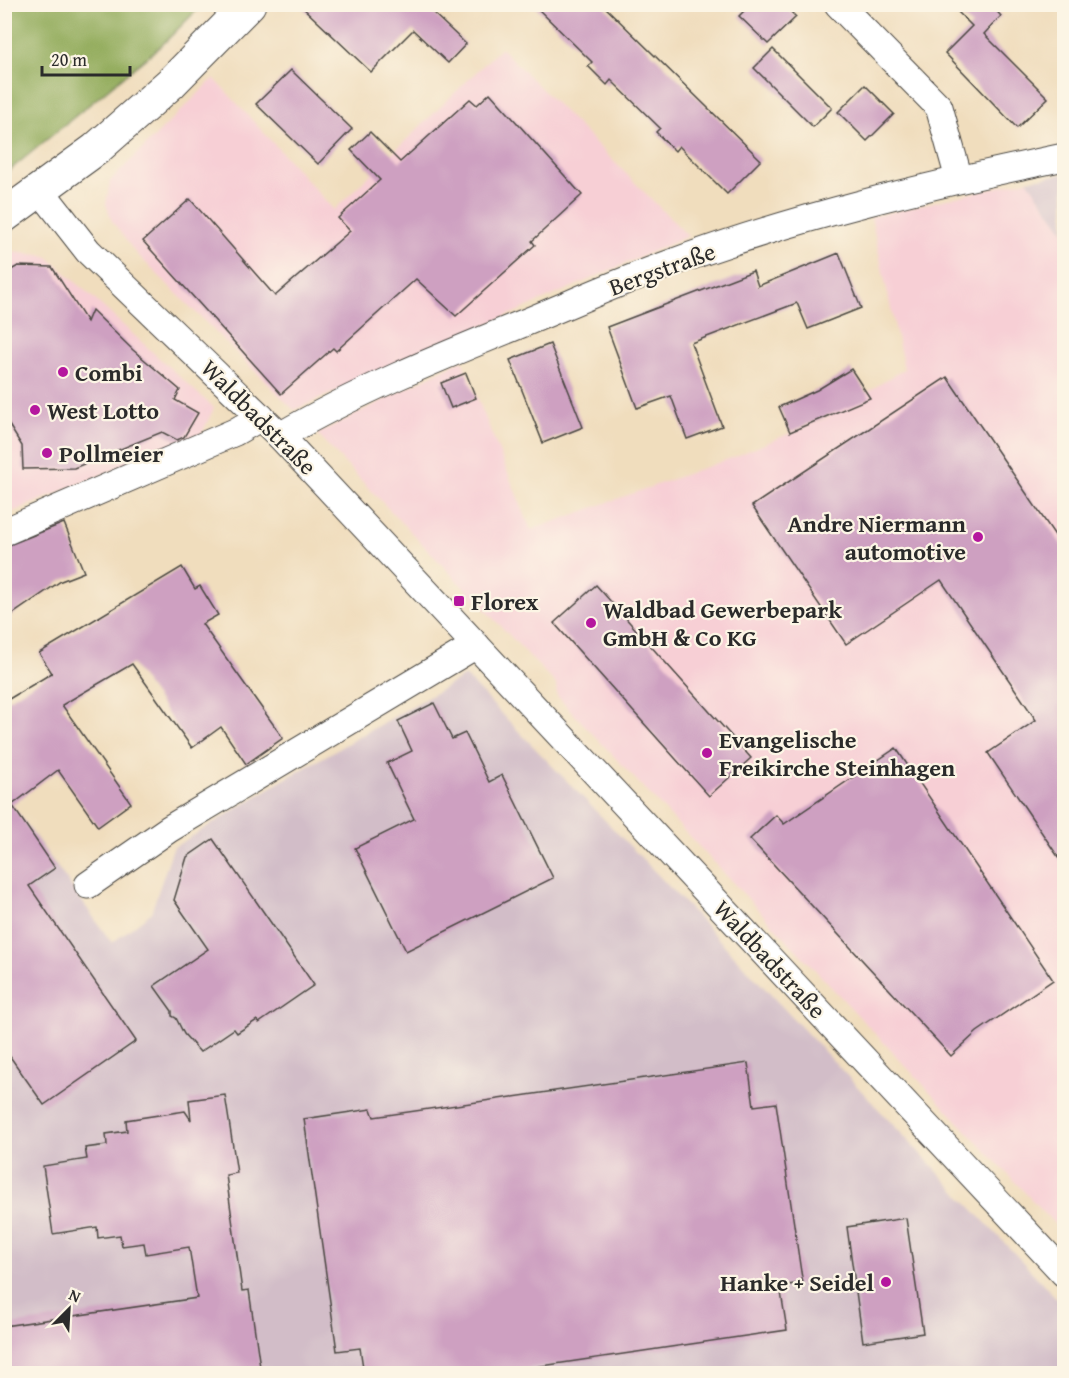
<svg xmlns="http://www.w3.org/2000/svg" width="1069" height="1378" viewBox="0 0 1069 1378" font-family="'Gentium Book Plus',serif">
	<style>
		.built { fill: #f7cfd5 }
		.industrial { fill: #d2bdc8 }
		.forest { fill: #94ad5f; stroke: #606c45; stroke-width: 1.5 }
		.building { fill: #cea0c1 }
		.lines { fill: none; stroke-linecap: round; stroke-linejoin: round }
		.minor-casing { stroke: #494641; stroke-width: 29 }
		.tertiary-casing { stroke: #494641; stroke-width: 35 }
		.minor { stroke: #fff; stroke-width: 27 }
		.tertiary { stroke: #fff; stroke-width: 33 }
		.poi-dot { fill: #b5179e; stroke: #fcf5e5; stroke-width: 2 }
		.labels { text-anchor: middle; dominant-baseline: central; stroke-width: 4.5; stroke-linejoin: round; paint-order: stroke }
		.street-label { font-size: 24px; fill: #2b2b2b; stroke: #fcf5e5 }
		.poi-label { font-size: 24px; font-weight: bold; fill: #2b2b2b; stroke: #fcf5e5; text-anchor: start }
	</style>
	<rect width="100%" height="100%" fill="#fcf5e5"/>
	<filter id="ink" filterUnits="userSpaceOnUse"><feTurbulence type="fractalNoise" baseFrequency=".0167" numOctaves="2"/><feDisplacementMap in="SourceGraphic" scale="12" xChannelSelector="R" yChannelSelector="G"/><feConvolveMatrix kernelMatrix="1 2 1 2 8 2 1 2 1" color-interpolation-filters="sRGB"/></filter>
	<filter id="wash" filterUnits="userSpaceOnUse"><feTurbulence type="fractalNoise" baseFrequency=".008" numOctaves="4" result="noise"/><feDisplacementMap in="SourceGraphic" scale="24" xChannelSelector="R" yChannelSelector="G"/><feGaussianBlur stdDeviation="1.35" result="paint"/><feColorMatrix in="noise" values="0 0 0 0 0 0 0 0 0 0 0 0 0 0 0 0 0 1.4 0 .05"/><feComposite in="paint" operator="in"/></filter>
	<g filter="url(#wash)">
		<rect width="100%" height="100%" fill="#f0ddbd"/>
		<g class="built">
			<path d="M501,48l187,188 -394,174 -160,-159 -22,-30 -6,-17 4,-23 104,-103 120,132z"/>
			<path d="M1027,180l37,51v1003l-507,-538 -1,-12 -239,-250 145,-74 69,170 203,-73 94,-40 76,-48 -33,-152z"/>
			<path d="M13,252l34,4 167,152 -12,25 -197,82 -1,-258z"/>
		</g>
		<g class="industrial">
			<path d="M1064,174v57l-37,-51z"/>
			<path d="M465,676l194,200 405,430v67h-1059l-1,-580 108,150 39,-30 22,-65 107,-66z"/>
		</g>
		<path class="forest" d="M5,4h197v1l-39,39 -158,130z"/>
		<g id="blocks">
			<g class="building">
				<path d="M299,4h139l-7,7 35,33 -18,19 -35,-33 -42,42z"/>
				<path d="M533,4h69l159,156 -34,34 -48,-48 -4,5 -19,-19 4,-4 -49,-48 -4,5 -19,-19 4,-4z"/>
				<path d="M751,4h32l13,13 -28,27 -29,-28z"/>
				<path d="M950,4h40l11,12 -17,18 64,64 -31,30 -72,-75 27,-27z"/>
				<path d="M773,49l59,59 -19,19 -59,-59z"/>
				<path d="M291,70l61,59 -34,35 -62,-60z"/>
				<path d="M865,85l29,29 -27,27 -29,-29z"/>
				<path d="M490,93l92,102 -50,46 3,4 -79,71 -40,-37 -80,72 -3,-3 -52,46 -138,-153 47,-42 85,97 75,-65 -12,-13 42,-38 -29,-30 19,-18 30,30 70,-63 7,6z"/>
				<path d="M839,253l22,55 -53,21 -11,-26 -106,40 31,83 -35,13 -16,-43 -34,12 -30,-81 146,-56 5,15z"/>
				<path d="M18,266l34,1 35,55 5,-12 41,40 47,40 -5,10 23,13 -14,24 -7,3 -15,-8 -88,36 -51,1 -1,-23 -18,-29v-143z"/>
				<path d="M550,344l33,83 -40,16 -33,-83z"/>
				<path d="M851,369l19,29 -80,34 -11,-25 38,-17z"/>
				<path d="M466,373l10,25 -25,10 -10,-25z"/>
				<path d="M947,377l118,173v317l-77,-114 48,-33 -95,-140 -95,64 -94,-138z"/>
				<path d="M64,523l20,49 -23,9 -57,39v-73z"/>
				<path d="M182,567l13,22 5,-3 18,29 -16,9 81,114 -37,26 -25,-37 -29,21 -60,-84 -70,41 69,98 -33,24 -40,-57 -46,35 43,63 -26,18 107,155 -92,64 -40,-57v-346l48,-29 -13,-20z"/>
				<path d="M596,585l155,173 -42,38 -155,-173z"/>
				<path d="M434,703l18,36 13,-6 24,49 13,-7 51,103 -147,73 -51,-103 59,-29 -27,-56 25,-12 -14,-30z"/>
				<path d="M896,748l157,232 -76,52 -26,24 -201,-217 26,-24 8,9z"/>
				<path d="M213,839l101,146 -55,38 -2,-3 -20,13 -3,-4 -34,23 -16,-18 -8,-16 -4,-2v-5l-18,-25 54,-37 -34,-49 13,-43z"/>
				<path d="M748,1063l6,43 22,-3 25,169 2,11 -23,3 7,44 -299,44h-124l-4,-26 -23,3 -33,-232 67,-10 3,8z"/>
				<path d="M225,1095l12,78 -11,2 16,116 7,-1 12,84h-257v-48l193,-28 -8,-51 -43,7 -2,-11 -22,3 -2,-11 -22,3 -1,-11 -44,7 -10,-68 44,-7 -2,-11 22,-3 -1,-11 21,-3 -1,-11 59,-9 6,9 -2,-20z"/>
				<path d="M906,1218l17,115 -60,9 -16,-115z"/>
			</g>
		</g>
	</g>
	<g filter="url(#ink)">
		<use href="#blocks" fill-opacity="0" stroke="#494641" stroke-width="1.5"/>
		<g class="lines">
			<defs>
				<g id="minor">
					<path d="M838,4l101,103 20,72"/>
					<path d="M41,191l47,60 192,185 784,837"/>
					<path d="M280,436c75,-44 158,-78 239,-111 49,-20 97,-42 147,-60 128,-48 264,-80 398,-108"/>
					<path d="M4,532l231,-100 26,-15"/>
					<path d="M88,885l81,-56 307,-184"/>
				</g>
				<path id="tertiary" d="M4,216l92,-67 76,-67 77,-78"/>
			</defs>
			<use href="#minor" class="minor-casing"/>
			<use href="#tertiary" class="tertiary-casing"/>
			<use href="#minor" class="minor"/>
			<use href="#tertiary" class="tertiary"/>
		</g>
	</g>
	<g class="poi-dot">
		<circle cx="63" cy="372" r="6"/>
		<circle cx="35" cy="410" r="6"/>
		<circle cx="47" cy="453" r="6"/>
		<circle cx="978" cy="537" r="6"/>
		<rect x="453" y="595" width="12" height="12" rx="3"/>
		<circle cx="591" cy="623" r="6"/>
		<circle cx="707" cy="753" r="6"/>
		<circle cx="886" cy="1282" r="6"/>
	</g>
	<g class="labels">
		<g class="street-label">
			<text transform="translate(662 269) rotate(-20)">Bergstraße</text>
			<text transform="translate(259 417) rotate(45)">Waldbadstraße</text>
			<text transform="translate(770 959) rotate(47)">Waldbadstraße</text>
		</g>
		<g class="poi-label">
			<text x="75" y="372">Combi</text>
			<text x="47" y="410">West Lotto</text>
			<text x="59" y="453">Pollmeier</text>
			<text x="966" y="523" text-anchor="end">Andre Niermann<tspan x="966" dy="28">automotive</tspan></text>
			<text x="471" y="601">Florex</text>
			<text x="603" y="609">Waldbad Gewerbepark<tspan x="603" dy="28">GmbH &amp; Co KG</tspan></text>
			<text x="719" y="739">Evangelische<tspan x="719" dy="28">Freikirche Steinhagen</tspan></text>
			<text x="874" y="1282" text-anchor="end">Hanke + Seidel</text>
		</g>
	</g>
	<rect width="1069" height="1378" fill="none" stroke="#fcf5e5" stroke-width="24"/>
	<g transform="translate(69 1309) rotate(24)" stroke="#fcf5e5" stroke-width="4.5" paint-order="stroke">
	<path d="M0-4.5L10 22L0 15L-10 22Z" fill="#2b2b2b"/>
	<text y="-9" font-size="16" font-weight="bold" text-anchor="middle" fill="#2b2b2b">N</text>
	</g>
	<path d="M42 66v9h88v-9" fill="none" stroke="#2b2b2b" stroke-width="3"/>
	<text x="51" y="66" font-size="18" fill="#2b2b2b" stroke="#fcf5e5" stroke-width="4.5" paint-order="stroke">20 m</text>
</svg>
